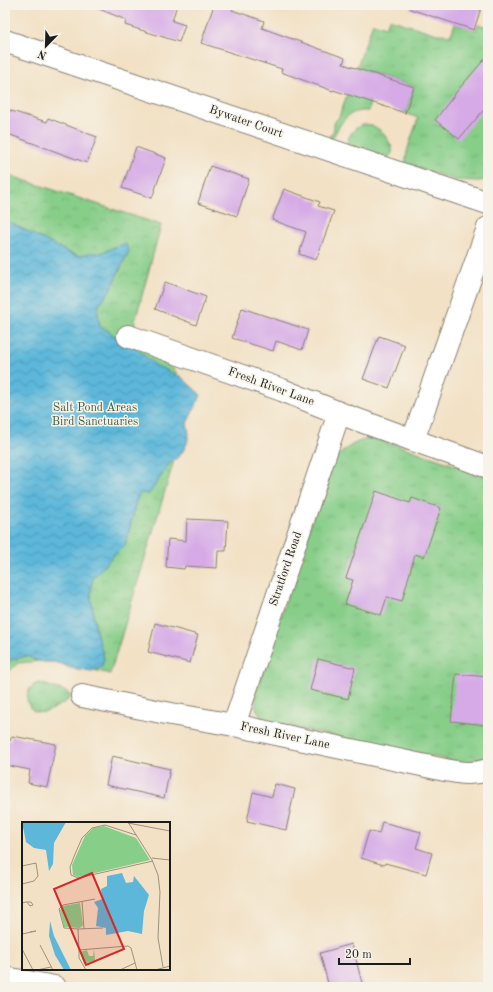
<svg xmlns="http://www.w3.org/2000/svg" width="493" height="992" viewBox="0 0 493 992" font-family="'Old Standard TT',serif">
	<style>
		.grass { fill: url(#grass-tufts); stroke: #527552 }
		.park { fill: url(#park-crowns); stroke: #527552 }
		.water { fill: url(#water-waves); stroke: #3c6a7b }
		.building { fill: #d5aae7 }
		.lines { fill: none; stroke-linecap: round; stroke-linejoin: round }
		.minor-casing { stroke: #877e70; stroke-width: 24 }
		.minor { stroke: #fff; stroke-width: 22 }
		.labels { text-anchor: middle; dominant-baseline: central; stroke-width: 3; stroke-linejoin: round; paint-order: stroke }
		.street-label { font-size: 12px; fill: #1c1c1c; stroke: #f7f3e8 }
		.park-label { font-size: 12px; fill: #415a42; stroke: #f7f3e8 }
		.inset-road { fill: none; stroke: #9c9281; stroke-width: 1 }
		.view { fill: #d62828; fill-opacity: 0.15; stroke: #d62828; stroke-width: 2 }
		.inset-edge { fill: none; stroke: #1c1c1c; stroke-width: 2 }
	</style>
	<defs>
		<pattern id="grass-tufts" width="24" height="20" patternUnits="userSpaceOnUse"><rect width="24" height="20" fill="#87ce89"/><path d="M3 7l-1-3M5 7V3M7 7l1-3M15 17l-1-3M17 17v-4M19 17l1-3" fill="none" stroke="#74b076"/></pattern>
		<pattern id="park-crowns" width="20" height="18" patternUnits="userSpaceOnUse"><rect width="20" height="18" fill="#87ce89"/><path d="M2 6a3 3 0 1 1 6 0M12 15a3 3 0 1 1 6 0" fill="none" stroke="#74b076"/></pattern>
		<pattern id="water-waves" width="16" height="10" patternUnits="userSpaceOnUse"><rect width="16" height="10" fill="#5cb7da"/><path d="M0 5q4-4 8 0t8 0" fill="none" stroke="#4b94b0"/></pattern>
	</defs>
	<rect width="100%" height="100%" fill="#f7f3e8"/>
	<filter id="ink" filterUnits="userSpaceOnUse"><feTurbulence type="fractalNoise" baseFrequency=".025" numOctaves="2"/><feDisplacementMap in="SourceGraphic" scale="8" xChannelSelector="R" yChannelSelector="G"/><feConvolveMatrix kernelMatrix="1 2 1 2 8 2 1 2 1" color-interpolation-filters="sRGB"/></filter>
	<filter id="wash" filterUnits="userSpaceOnUse"><feTurbulence type="fractalNoise" baseFrequency=".012" numOctaves="4" result="noise"/><feDisplacementMap in="SourceGraphic" scale="16" xChannelSelector="R" yChannelSelector="G"/><feGaussianBlur stdDeviation="0.9" result="paint"/><feColorMatrix in="noise" values="0 0 0 0 0 0 0 0 0 0 0 0 0 0 0 0 0 1.4 0 .05"/><feComposite in="paint" operator="in"/></filter>
	<g filter="url(#wash)">
		<rect width="100%" height="100%" fill="#f2e1c5"/>
		<g class="grass">
			<path d="M389,19l48,15 14,1 4,-12 21,7 2,-5 10,1v154l-10,1 -23,-1 -49,-16c-2,-11 9,-34 12,-46l-13,-5 9,-26 -48,-16 -9,26 13,5 -2,9c-21,-2 -27,12 -36,28l-5,-1c2,-2 4,-3 5,-5 5,-6 -2,-8 7,-16l34,-94 13,4z"/>
			<path d="M366,124c4,1 9,2 12,5 5,3 14,15 14,21 1,3 -2,5 -4,8l-41,-13c1,-11 8,-19 19,-21z"/>
			<path d="M374,439l15,3 99,35v284l-15,4 -207,-43c-11,-11 -11,-16 -10,-31l74,-225c8,-11 18,-21 31,-25 4,-2 9,-2 13,-2z"/>
			<path d="M40,683l27,9 4,4c-3,5 -9,8 -15,11 -31,20 -38,-21 -16,-24z"/>
		</g>
		<path class="park" d="M5,174l156,51 -28,104c13,12 26,23 37,36 8,9 15,20 23,30l-28,96 -55,183 -58,-14 -34,3 -13,13z"/>
		<path class="water" d="M5,220l67,34 8,2 11,-3h10l24,-10 4,8 -19,39 -11,15 -1,9 2,13 10,5 7,6 16,8 24,20 24,11 20,18 -14,28 2,11 -2,9 -4,8 -6,7 -7,5 -21,31 -9,-1 -4,8 -8,35 -3,9 -6,6 -8,7 -18,20 -2,9v10l5,34 8,27 -2,9 -10,4 -22,-3 -8,-4 -9,-2h-9l-9,-2 -8,-4 -17,4 -5,11z"/>
		<g id="blocks">
			<g class="building">
				<path d="M92,5h85l-5,16 13,4 -6,17 -54,-17 1,-5 -34,-14z"/>
				<path d="M214,5h20l-2,5 32,11 -2,7 83,30 -2,6 71,23 -9,26 -72,-23v1l-52,-19 1,-3 -81,-26z"/>
				<path d="M411,5h71l-8,25 -64,-21z"/>
				<path d="M488,55v50l-29,34 -24,-19 23,-30z"/>
				<path d="M5,109l42,13 1,-4 49,19 -10,26 -82,-30z"/>
				<path d="M136,147l30,11 -14,40 -30,-10z"/>
				<path d="M210,166l39,13 -12,37 -39,-13z"/>
				<path d="M284,189l36,13 -2,4 16,5 -18,49 -17,-6 7,-22 -34,-12z"/>
				<path d="M165,282l41,15 -10,28 -41,-16z"/>
				<path d="M242,308l66,22 -6,20 -26,-9 -3,10 -41,-13z"/>
				<path d="M379,336l26,9 -16,43 -26,-9z"/>
				<path d="M376,491l34,12 2,-5 29,10 -17,49 -9,-3 -13,47 -15,-4 -6,18 -36,-11 8,-24 -7,-2z"/>
				<path d="M187,519l41,2 -2,30h-8l-1,17 -32,-2 -1,3 -18,-2 2,-28 18,2z"/>
				<path d="M155,623l43,12 -8,28 -42,-11z"/>
				<path d="M318,659l37,9 -7,31 -38,-9z"/>
				<path d="M456,674l32,3v27l-2,21 -35,-4z"/>
				<path d="M12,736l44,8 -9,43 -19,-4 2,-13 -25,-5v-25l5,1z"/>
				<path d="M112,756l58,13 -6,29 -58,-13z"/>
				<path d="M275,784l20,5 -9,41 -39,-9 6,-29 19,5z"/>
				<path d="M382,822l39,10 -5,16 16,5 -6,21 -41,-11 -1,2 -23,-7 8,-27 10,3z"/>
				<path d="M352,944l11,43h-34l-9,-34z"/>
			</g>
		</g>
	</g>
	<g filter="url(#ink)">
		<use href="#blocks" fill-opacity="0" stroke="#877e70" stroke-width="1"/>
		<g class="lines">
			<defs>
				<g id="minor">
					<path d="M5,41l483,162"/>
					<path d="M488,228l-75,212 75,27"/>
					<path d="M128,336l154,54 57,23 74,27"/>
					<path d="M82,696l89,18 63,11 211,45c16,3 27,5 43,0"/>
					<path d="M234,725l105,-312"/>
					<path d="M5,978l50,9"/>
				</g>
			</defs>
			<use href="#minor" class="minor-casing"/>
			<use href="#minor" class="minor"/>
		</g>
	</g>
	<g class="labels">
		<g class="street-label">
			<text transform="translate(246 122) rotate(19)">Bywater Court</text>
			<text transform="translate(271 387) rotate(20)">Fresh River Lane</text>
			<text transform="translate(286 569) rotate(-71)">Stratford Road</text>
			<text transform="translate(285 736) rotate(12)">Fresh River Lane</text>
		</g>
		<g class="park-label">
			<text x="95" y="408">Salt Pond Areas<tspan x="95" dy="14">Bird Sanctuaries</tspan></text>
		</g>
	</g>
	<g transform="translate(22 822)">
		<rect width="148" height="148" fill="#f2e1c5"/>
		<path d="M82,4l32,12 14,22 -72,17 -5,-2 -1,-10 13,-29 8,-8zM58,81l3,22 -3,3 -16,-1 -4,-17 3,-4zM72,127l1,11 -11,4 -4,-12 7,-2 2,6h4z" fill="#87ce89"/>
		<path d="M0,0h44l-12,21 -1,21 -4,7 -3,-21 -12,-2 -8,-6zM100,51l4,10 7,-1 1,-6 15,19 -5,16 -2,23 -14,-3 -22,4v-7l-10,-2 2,-18 -4,-6 8,-3 -1,-10 6,-3v-10zM28,99l4,15 17,34h-7l-9,-15 -6,-19z" fill="#5cb7da"/>
		<path class="inset-road" d="M106,0l24,38 6,15 2,17 -2,46 5,29M106,1l42,8M114,13l-31,-10 -13,3 -10,10 -7,16 -5,13 1,8 7,3 75,-17M130,36l18,2M0,44l14,-3 2,13 -4,5 -12,3M60,79l2,28M0,81l4,-1h5l2,3 -3,1 -3,-4M56,107l25,-1M0,112l14,-3 -6,1M18,123l13,25M0,127l11,21M57,128l-1,-21 -14,-1 -5,-19 4,-4 32,-6M15,148l14,-3M64,148l-7,-12v-8l49,-4 3,2 6,22M98,148l15,-7M133,148l15,-4"/>
		<path class="view" d="M70,51l32,76 -38,16 -32,-76z"/>
		<rect width="148" height="148" class="inset-edge"/>
	</g>
	<rect width="493" height="992" fill="none" stroke="#f7f3e8" stroke-width="20"/>
	<g transform="translate(46 46) rotate(203)" stroke="#f7f3e8" stroke-width="3" paint-order="stroke">
	<path d="M0-3L7 15L0 10L-7 15Z" fill="#1c1c1c"/>
	<text y="-6" font-size="11" font-weight="bold" text-anchor="middle" fill="#1c1c1c">N</text>
	</g>
	<path d="M339 958v6h71v-6" fill="none" stroke="#1c1c1c" stroke-width="2"/>
	<text x="345" y="958" font-size="12" fill="#1c1c1c" stroke="#f7f3e8" stroke-width="3" paint-order="stroke">20 m</text>
</svg>
